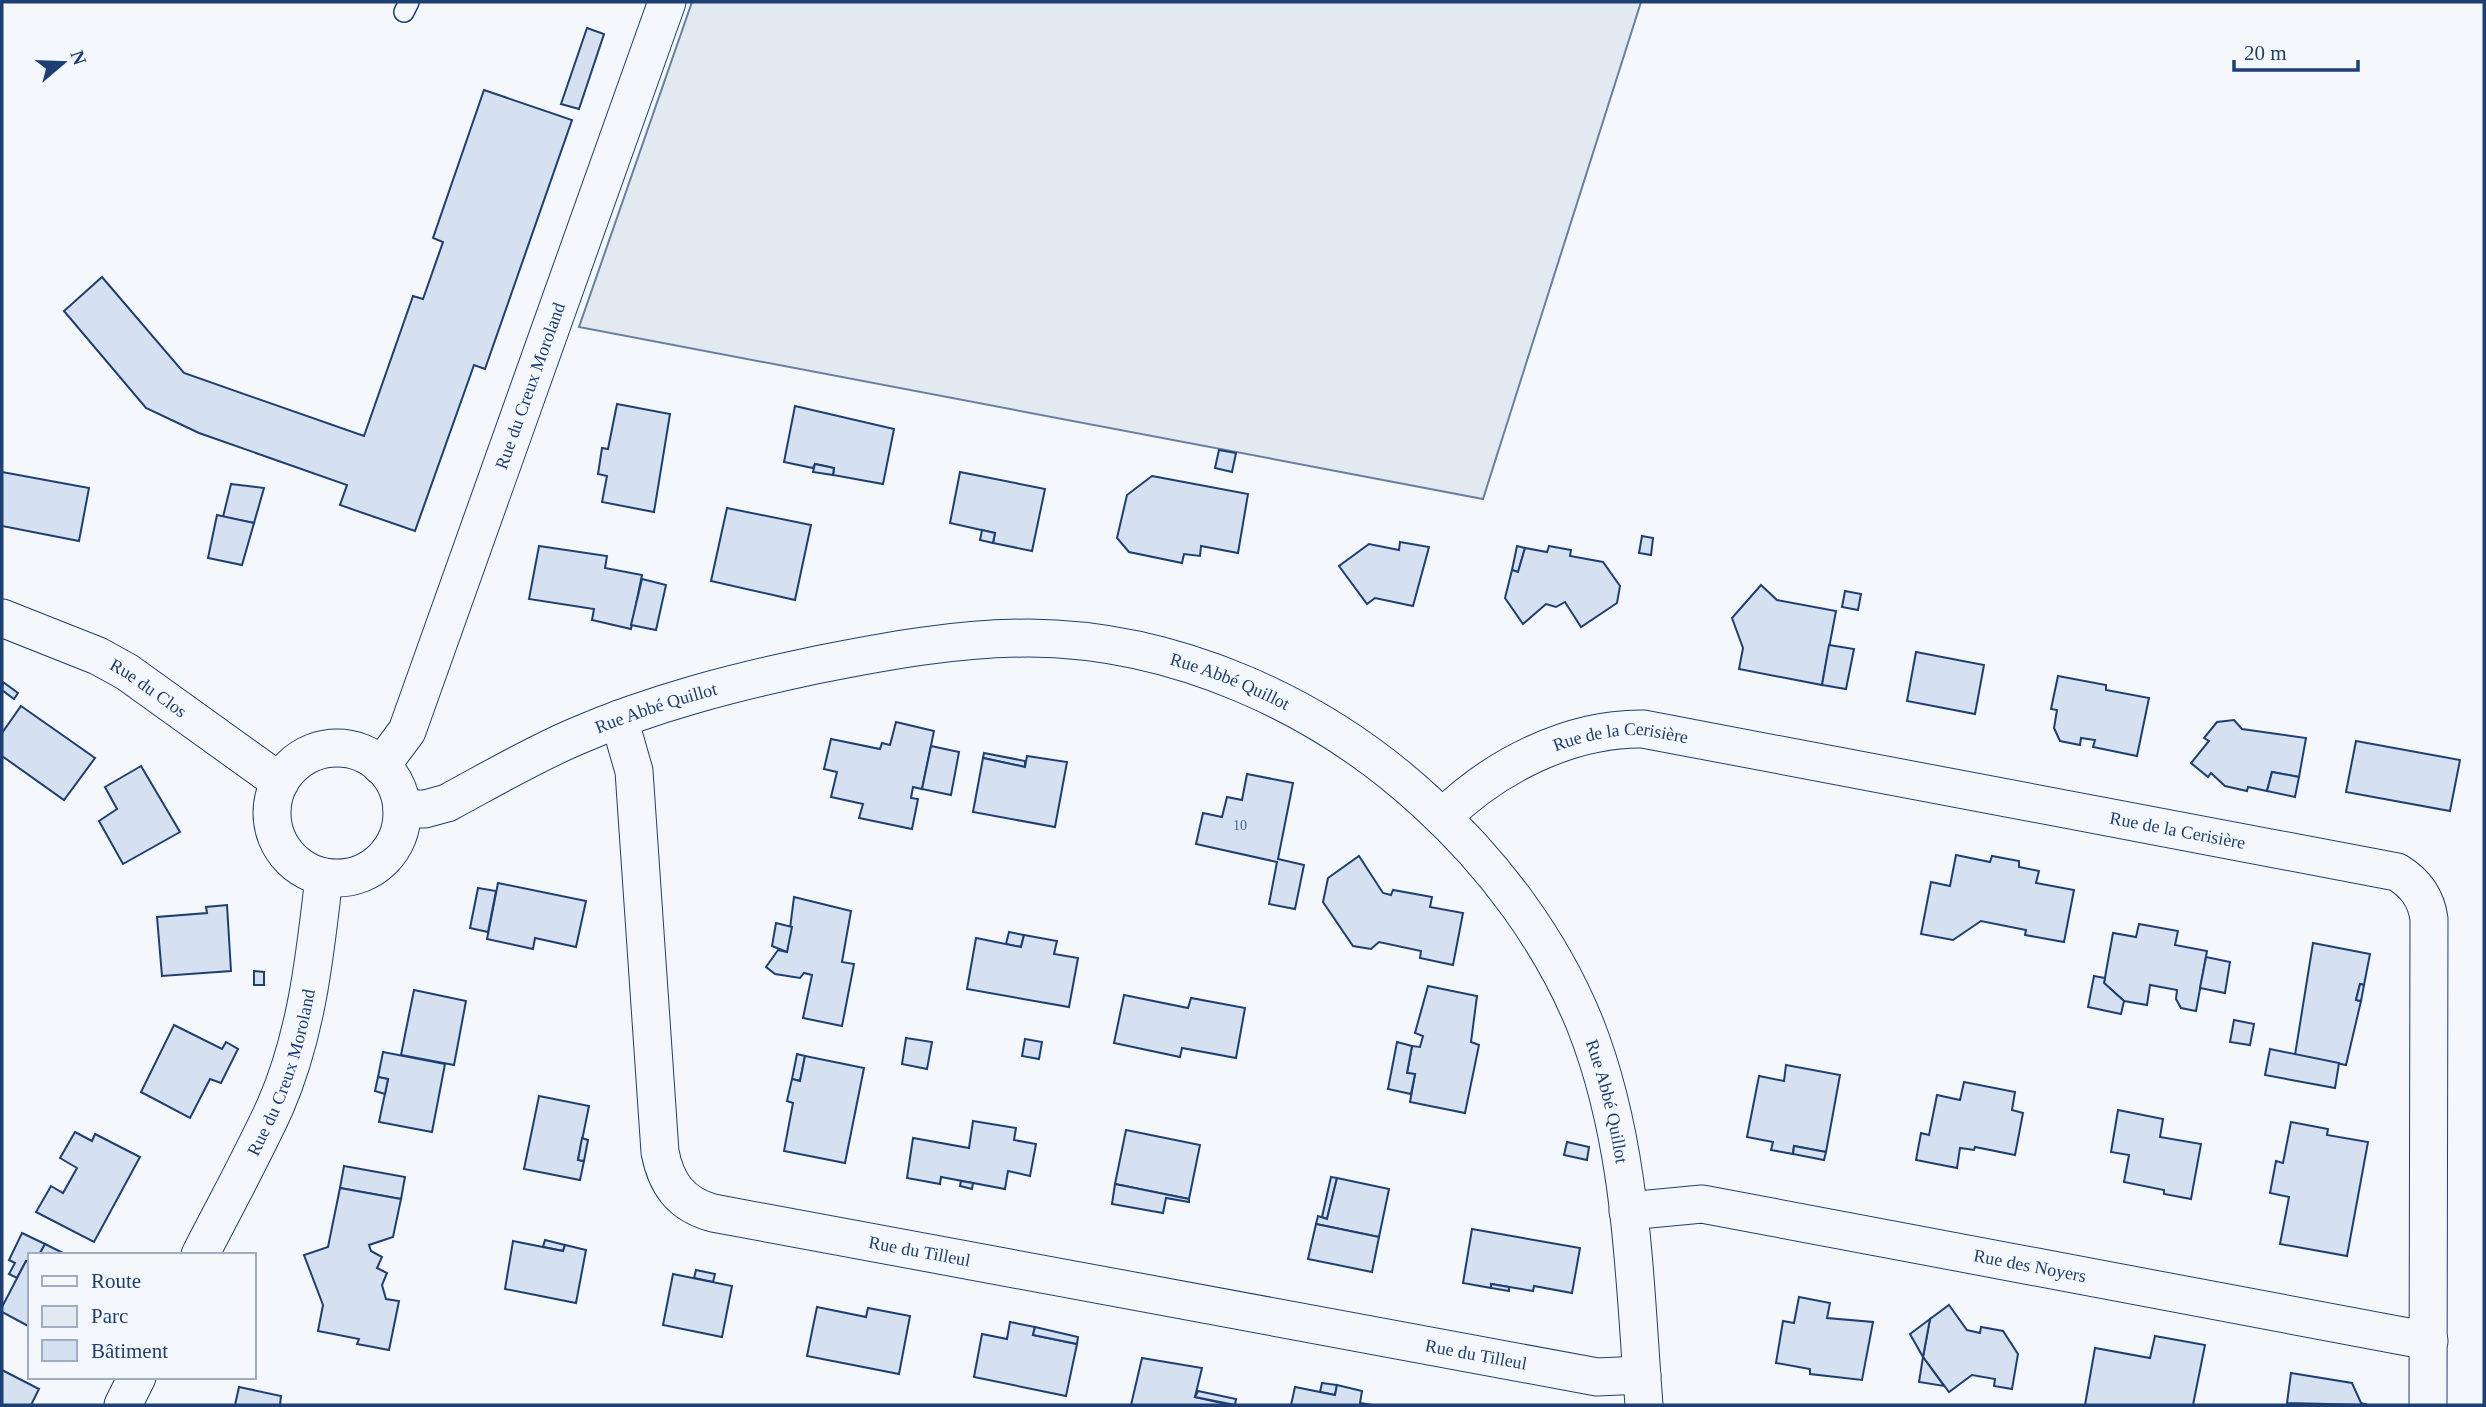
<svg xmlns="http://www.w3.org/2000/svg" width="2486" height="1407" viewBox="0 0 2486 1407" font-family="'Times New Roman',serif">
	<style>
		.green { fill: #e3e9f0; stroke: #687fa3; stroke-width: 2 }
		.building { fill: #d5e0f0; stroke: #1d3f73; stroke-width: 2 }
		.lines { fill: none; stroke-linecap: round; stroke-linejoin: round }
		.lane-casing { stroke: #1d3f73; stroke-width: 22 }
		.street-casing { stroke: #1d3f73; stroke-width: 39 }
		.lane { stroke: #f4f7fb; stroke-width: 19 }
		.street { stroke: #f4f7fb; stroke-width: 37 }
		.labels { text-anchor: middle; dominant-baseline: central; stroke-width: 5; stroke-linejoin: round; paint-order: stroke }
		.number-label { font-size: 14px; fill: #4b6792 }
		.street-label { font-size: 18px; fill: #1d3f73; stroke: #f4f7fb }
	</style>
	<rect width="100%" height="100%" fill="#f4f7fb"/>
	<path class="green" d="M692,2h949l-158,497 -904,-172z"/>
	<g class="building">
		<path d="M587,28l17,6 -25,75 -18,-5z"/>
		<path d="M484,90l88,30 -87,249 -11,-4 -59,166 -75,-26 7,-20 -148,-52 -53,-25 -82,-97 38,-34 82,96 180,63 49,-140 10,3 20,-57 -10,-4z"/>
		<path d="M617,404l53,10 -16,98 -52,-10 5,-26 -9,-2 4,-26 6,1z"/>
		<path d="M795,406l99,23 -11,55 -50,-9 1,-7 -19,-4 -2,4 -29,-6z"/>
		<path d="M1219,450l17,3 -4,19 -17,-4z"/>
		<path d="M815,464l19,4 -1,7 -20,-3z"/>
		<path d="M2,472l87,16 -10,53 -77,-15z"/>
		<path d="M960,472l85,17 -13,62 -39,-8 2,-10 -45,-10z"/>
		<path d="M1152,476l96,18 -10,59 -37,-7 -1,10 -16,-2 -2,9 -53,-11 -12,-14 10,-43z"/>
		<path d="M231,484l33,4 -10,35 -31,-6z"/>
		<path d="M727,508l84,17 -16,75 -84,-19z"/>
		<path d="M217,515l37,8 -12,42 -34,-7z"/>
		<path d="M982,530l13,3 -2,10 -13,-3z"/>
		<path d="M1642,536l11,2 -2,17 -12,-2z"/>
		<path d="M1400,542l29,5 -16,59 -38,-8 -8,6 -28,-38 30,-22 30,6z"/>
		<path d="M539,546l68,10 -2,12 37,7 -11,54 -39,-9 2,-11 -65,-10z"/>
		<path d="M1517,546l8,2 -7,24 -6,-2z"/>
		<path d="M1549,546l22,4 -1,6 33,6 17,24 -3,17 -36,24 -16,-25 -9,5 -10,-3 -23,20 -18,-26 7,-28 6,2 7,-24 22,4z"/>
		<path d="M642,579l24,6 -10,45 -25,-5z"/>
		<path d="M1761,585l16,15 59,11 -14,74 -83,-16 4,-21 -11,-30z"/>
		<path d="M1845,591l16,3 -3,16 -16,-3z"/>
		<path d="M1829,645l25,4 -8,40 -24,-4z"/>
		<path d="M1916,652l68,13 -9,49 -68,-13z"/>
		<path d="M2058,676l48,9v5l43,8 -12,58 -44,-9 2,-7 -14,-2 -1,7 -20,-4 -6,-13 3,-18 -6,-1z"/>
		<path d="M3,682l15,11 -4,6 -12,-9z"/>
		<path d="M21,706l74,52 -31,42 -62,-44v-23z"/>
		<path d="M2234,720l8,9 64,9 -7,39 -27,-5 -5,19 -19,-4 -1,4 -22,-5 -14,-13 -3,4 -17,-14 18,-22 -5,-3 13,-16z"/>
		<path d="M896,722l38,9 -12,58 -9,-2 -2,11 7,1 -6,30 -53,-11 4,-14 -32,-7 6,-25 -13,-3 7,-30 49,10 2,-6 8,2z"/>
		<path d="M2356,741l104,19 -10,51 -104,-19z"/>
		<path d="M931,746l28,6 -8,43 -29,-6z"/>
		<path d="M984,753l41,8v6l-42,-9z"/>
		<path d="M1027,756l40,6 -12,65 -82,-15 10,-54 42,9z"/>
		<path d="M141,766l39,66 -57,32 -24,-43 18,-12 -12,-22z"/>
		<path d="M2272,772l27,5 -4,20 -28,-6z"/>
		<path d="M1247,774l46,9 -15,76 26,6 -9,44 -26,-5 8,-42 -81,-18 7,-31 19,4 5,-20 15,3z"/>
		<path d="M1956,855l34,7 2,-6 27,5v6l20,4 -3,12 38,7 -10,52 -39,-7 1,-5 -45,-9 -28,19 -32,-6 10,-52 19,4z"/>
		<path d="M1359,856l24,37 8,2 2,-5 39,7 -2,10 33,6 -10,52 -33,-7 1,-7 -42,-9 -8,7 -18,-3 -30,-44 5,-24z"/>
		<path d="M498,883l88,18 -10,46 -41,-9 -2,11 -46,-10z"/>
		<path d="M478,888l18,3 -8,41 -18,-4z"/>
		<path d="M794,897l57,14 -9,51 12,2 -12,62 -39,-8 9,-43 -8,-2 -4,5 -25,-4 -9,-7 12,-17 9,2z"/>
		<path d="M227,905l4,66 -69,5 -5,-59 50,-4 -1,-6z"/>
		<path d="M776,923l16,4 -5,25 -15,-6z"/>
		<path d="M2139,924l39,7 -3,14 32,6 -11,60 -15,-3 -5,-9 1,-9 -27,-5 -3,20 -23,-4 -20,-18 9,-50 23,4z"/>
		<path d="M1009,932l15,3 -3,12 -15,-3z"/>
		<path d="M1024,935l33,6 -3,13 24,4 -9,49 -102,-18 9,-51 45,9z"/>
		<path d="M2313,943l57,11 -6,31 -4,-1 -4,16 5,1 -15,64 -51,-10z"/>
		<path d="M2206,957l24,5 -5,31 -25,-5z"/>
		<path d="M254,971l10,1v13h-10z"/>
		<path d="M2094,976l11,2 -1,5 20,18 -3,13 -33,-7z"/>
		<path d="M2360,984l4,1 -3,16 -5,-1z"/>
		<path d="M1428,986l49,10 -6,46 8,3 -14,68 -55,-11 5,-28 -8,-1 5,-27 8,1 3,-11 -8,-3z"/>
		<path d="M414,990l52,11 -12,64 -53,-10z"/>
		<path d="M1124,995l64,13 3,-10 54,10 -9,50 -54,-10 -2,9 -66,-14z"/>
		<path d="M2234,1020l20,4 -4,21 -20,-3z"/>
		<path d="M174,1025l48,24 4,-7 12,7 -17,34 -11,-4 -20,39 -49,-26z"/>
		<path d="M906,1038l26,4 -5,27 -25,-5z"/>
		<path d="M1025,1039l17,3 -3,17 -17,-3z"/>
		<path d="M1397,1042l15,4 -5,27 8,1 -4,20 -23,-5z"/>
		<path d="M2270,1049l69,14 -4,25 -70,-13z"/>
		<path d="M383,1052l62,12 -13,68 -53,-10 9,-43 -10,-2z"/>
		<path d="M797,1054l8,2 -5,25 -8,-2z"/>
		<path d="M805,1056l59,12 -19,95 -61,-12 9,-48 -6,-2 5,-22 8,2z"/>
		<path d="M1786,1065l54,10 -14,77 -32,-6 -1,8 -22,-4 2,-8 -26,-5 12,-61 25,5z"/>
		<path d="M378,1077l10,2 -3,15 -10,-3z"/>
		<path d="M1964,1082l51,10 -3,18 11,3 -8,42 -40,-8 -1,3 -14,-2 -3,20 -41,-8 5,-27 8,2 8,-40 23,5z"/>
		<path d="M539,1096l50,10 -11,54 6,1 -4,19 -56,-11z"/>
		<path d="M2118,1110l45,9 -3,18 41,7 -10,55 -27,-5v-4l-40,-8 5,-27 -18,-3z"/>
		<path d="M973,1121l43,7 -2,12 22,4 -6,32 -22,-5 -3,18 -64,-12 -1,7 -33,-6 6,-40 56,10z"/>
		<path d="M2291,1122l37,7 -1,6 41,7 -21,114 -67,-12 9,-47 -19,-4 6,-32 7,2z"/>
		<path d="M1126,1130l74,15 -11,54 -74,-15z"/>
		<path d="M75,1132l17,9 3,-7 45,23 -46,85 -58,-30 15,-26 12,7 14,-25 -17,-10z"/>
		<path d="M582,1138l6,2 -4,21 -6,-1z"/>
		<path d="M1567,1142l22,5 -2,13 -23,-5z"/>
		<path d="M1794,1146l32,6 -2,8 -31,-6z"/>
		<path d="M344,1166l61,11 -4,22 -61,-11z"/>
		<path d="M1331,1177l6,1 -10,41 -5,-2z"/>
		<path d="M1337,1178l52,11 -10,48 -63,-13 2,-8 9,3z"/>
		<path d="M961,1181l12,2 -1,6 -12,-3z"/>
		<path d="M1115,1184l74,15v3l-23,-4 -3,15 -51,-9z"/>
		<path d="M340,1188l61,11 -8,38 -24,8 2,6 11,6 -5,11 10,5 -5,12 4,14 13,2 -10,49 -32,-6 2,-5 -41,-8 5,-26 -19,-50 24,-8z"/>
		<path d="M1316,1224l63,13 -7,35 -64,-13z"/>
		<path d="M1472,1229l108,19 -8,45 -38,-7 -1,5 -42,-7v4l-28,-5z"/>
		<path d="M22,1233l23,11 -6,11h-9v8l-4,-2 -9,17 -8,-4 6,-11 -6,-3z"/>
		<path d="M545,1240l20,5 -2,6 -20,-4z"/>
		<path d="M513,1241l50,10 2,-6 21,5 -10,53 -71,-14z"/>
		<path d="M45,1244l22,11h-28z"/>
		<path d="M26,1261l4,2v64l-28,-15v-5z"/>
		<path d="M696,1270l19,4 -2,8 -19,-4z"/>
		<path d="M673,1274l59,12 -10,51 -59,-12z"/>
		<path d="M1491,1284l18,3v4l-18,-3z"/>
		<path d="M1799,1297l31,6 -3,15 46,4 -11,58 -52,-6v-5l-34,-6 7,-42 11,2z"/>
		<path d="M1949,1305l18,25 13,3 1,-6 22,4 15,23 -6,35 -18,-3 1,-7 -23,-4 -23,17 -26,-35 7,-38z"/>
		<path d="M817,1307l49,10 2,-9 42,8 -11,58 -92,-18z"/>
		<path d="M1930,1319l-7,38 -13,-23z"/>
		<path d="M1010,1322l25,5 -2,8 44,9 -11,52 -92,-19 8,-43 25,5z"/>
		<path d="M1035,1327l43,10 -1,7 -44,-9z"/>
		<path d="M2155,1336l50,9 -12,60h-108l10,-57 55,10z"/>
		<path d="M1923,1357l21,29 -25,-4z"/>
		<path d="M1142,1358l60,10 -7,29 36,8h-100z"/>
		<path d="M2,1370l37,19 -8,16h-29z"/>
		<path d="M2291,1373l61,10 9,20 7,2 -81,-2z"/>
		<path d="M1322,1383l15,2 -2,10 -15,-3z"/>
		<path d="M1337,1385l25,6 -2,12 13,2h-82l4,-18 40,8z"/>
		<path d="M239,1387l42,9 -1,9h-45z"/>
		<path d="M1198,1391l38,8 -1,6 -40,-8z"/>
	</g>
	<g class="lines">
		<defs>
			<path id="lane" d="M404,12l5,-10"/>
			<g id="street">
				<path id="s1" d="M2,618l96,38 29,16 153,110"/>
				<path id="s2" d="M619,719l15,52 26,381c6,31 20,52 53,61l884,164 45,-2"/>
				<circle cx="337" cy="813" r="65"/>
				<path id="s3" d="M381,766l26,-35 260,-729"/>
				<path id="s4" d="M402,809h23l22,-6c43,-23 85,-48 130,-67 76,-33 158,-54 239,-71 70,-14 141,-27 213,-27 146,1 291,66 397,164 67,61 125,138 159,222 48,121 49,253 59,381"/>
				<path id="s5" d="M1443,817c52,-51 127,-89 200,-88l754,143c18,11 29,25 32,47l-1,486"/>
				<path id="s6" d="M1628,1211l74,-7 727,137"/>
				<path id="s7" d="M200,1255c25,-49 52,-98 75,-148 32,-73 40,-152 49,-230"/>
				<path d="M123,1405l14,-28"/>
			</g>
		</defs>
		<use href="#lane" class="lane-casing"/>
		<use href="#street" class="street-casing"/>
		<use href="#lane" class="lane"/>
		<use href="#street" class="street"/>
	</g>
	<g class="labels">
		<g class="number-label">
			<text x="1240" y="825">10</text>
		</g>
		<g class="street-label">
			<text stroke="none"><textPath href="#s3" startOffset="410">Rue du Creux Moroland</textPath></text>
			<text stroke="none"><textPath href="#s4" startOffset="864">Rue Abbé Quillot</textPath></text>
			<text stroke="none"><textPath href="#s1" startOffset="163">Rue du Clos</textPath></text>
			<text stroke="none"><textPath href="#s4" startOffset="276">Rue Abbé Quillot</textPath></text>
			<text stroke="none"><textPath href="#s5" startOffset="201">Rue de la Cerisière</textPath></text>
			<text stroke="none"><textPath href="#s5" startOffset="768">Rue de la Cerisière</textPath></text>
			<text stroke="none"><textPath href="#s7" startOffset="201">Rue du Creux Moroland</textPath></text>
			<text stroke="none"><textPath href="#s4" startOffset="1452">Rue Abbé Quillot</textPath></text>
			<text stroke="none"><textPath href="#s2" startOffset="732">Rue du Tilleul</textPath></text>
			<text stroke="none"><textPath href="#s6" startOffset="408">Rue des Noyers</textPath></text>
			<text stroke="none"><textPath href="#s2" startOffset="1298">Rue du Tilleul</textPath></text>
		</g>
	</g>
	<rect width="2486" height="1407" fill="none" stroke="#1d3f73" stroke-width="7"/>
	<rect x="28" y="1253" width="228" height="126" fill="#f4f7fb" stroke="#9eadc5" stroke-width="2"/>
	<rect x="42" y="1276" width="35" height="10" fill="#f4f7fb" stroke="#9eadc5" stroke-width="2"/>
	<text x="91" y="1288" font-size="21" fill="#1d3f73">Route</text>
	<rect x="42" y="1306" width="35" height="21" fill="#e3e9f0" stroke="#9eadc5" stroke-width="2"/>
	<text x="91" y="1323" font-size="21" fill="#1d3f73">Parc</text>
	<rect x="42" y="1340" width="35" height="21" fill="#d5e0f0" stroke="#9eadc5" stroke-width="2"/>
	<text x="91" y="1358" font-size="21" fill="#1d3f73">Bâtiment</text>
	<g transform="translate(63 63) rotate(71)" stroke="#f4f7fb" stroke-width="5" paint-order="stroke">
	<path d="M0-5L12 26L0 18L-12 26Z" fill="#1d3f73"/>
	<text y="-10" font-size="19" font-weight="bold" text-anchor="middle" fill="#1d3f73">N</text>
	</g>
	<path d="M2234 60v10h124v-10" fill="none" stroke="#1d3f73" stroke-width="3.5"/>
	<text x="2244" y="60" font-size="21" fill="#1d3f73" stroke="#f4f7fb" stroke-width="5" paint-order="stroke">20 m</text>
</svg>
